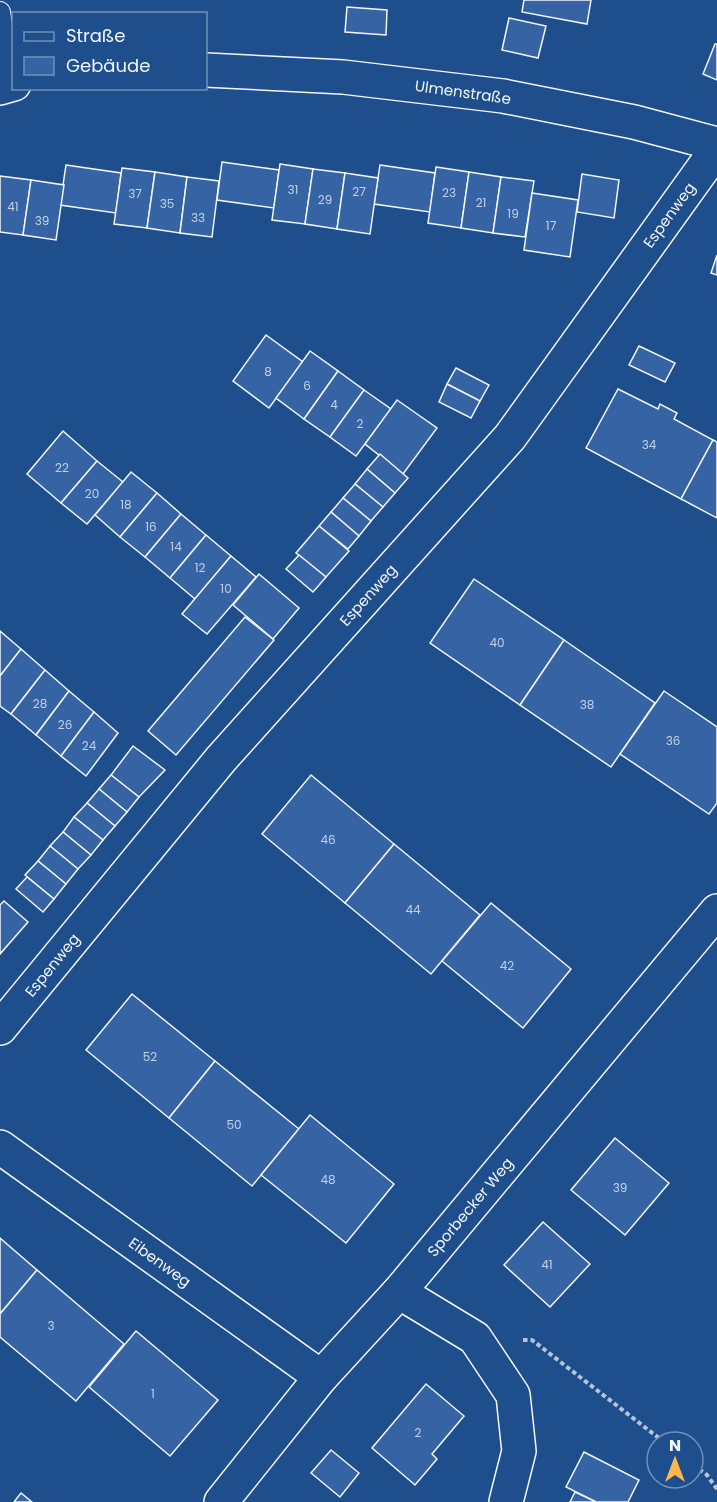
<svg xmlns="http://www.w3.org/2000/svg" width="717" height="1502" viewBox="0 0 717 1502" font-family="Poppins,sans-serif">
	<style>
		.building { fill: #3563a3; stroke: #f2f6ff; stroke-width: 1.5 }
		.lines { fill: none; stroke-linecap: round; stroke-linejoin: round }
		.service-casing { stroke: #f2f6ff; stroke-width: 22 }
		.minor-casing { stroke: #f2f6ff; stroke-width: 36 }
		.tertiary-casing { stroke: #f2f6ff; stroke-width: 36 }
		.path { stroke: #b3c4dc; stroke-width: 4; stroke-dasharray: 4.5 3; stroke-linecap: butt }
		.service { stroke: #1f4e8c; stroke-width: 20 }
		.minor { stroke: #1f4e8c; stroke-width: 33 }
		.tertiary { stroke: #1f4e8c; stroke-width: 33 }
		.labels { text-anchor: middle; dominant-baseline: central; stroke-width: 4.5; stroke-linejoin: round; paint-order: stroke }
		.number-label { font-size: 12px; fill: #c3d1e8 }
		.street-label { font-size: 15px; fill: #f2f6ff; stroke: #1f4e8c }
	</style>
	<rect width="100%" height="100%" fill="#1f4e8c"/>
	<g class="building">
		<path d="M524,0h67l-4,24 -65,-12z"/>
		<path d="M347,7l40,3 -1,25 -41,-3z"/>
		<path d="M509,18l37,8 -8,32 -36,-8z"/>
		<path d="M715,44h2v36l-14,-6z"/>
		<path d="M222,162l57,8 -5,38 -57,-8z"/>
		<path d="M280,164l33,5 -8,55 -33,-4z"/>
		<path d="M66,165l55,8 -5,40 -56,-8z"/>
		<path d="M380,165l55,8 -5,39 -56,-8z"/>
		<path d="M436,167l33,5 -8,56 -33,-5z"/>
		<path d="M122,168l33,4 -8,56 -33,-4z"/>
		<path d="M313,169l32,4 -8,56 -32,-5z"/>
		<path d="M155,172l32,5 -7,56 -33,-5z"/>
		<path d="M469,172l32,5 -8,56 -32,-5z"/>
		<path d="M345,173l33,5 -8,56 -33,-5z"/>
		<path d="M582,174l37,6 -5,38 -37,-6z"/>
		<path d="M0,176l31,4 -8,55 -23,-3z"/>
		<path d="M187,177l32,4 -7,56 -32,-4z"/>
		<path d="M501,177l33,4 -9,56 -32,-4z"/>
		<path d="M31,180l33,5 -8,55 -33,-5z"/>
		<path d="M532,193l46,7 -8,57 -46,-7z"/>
		<path d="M717,255v20l-6,-2z"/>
		<path d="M266,335l37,27 -34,46 -36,-27z"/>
		<path d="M639,346l36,17 -10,19 -36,-17z"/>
		<path d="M310,351l28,20 -34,48 -28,-21z"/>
		<path d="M456,368l33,17 -9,16 -33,-17z"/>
		<path d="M338,371l26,19 -34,47 -26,-18z"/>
		<path d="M447,384l33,17 -9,17 -32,-16z"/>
		<path d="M618,389l40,20 2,-5 17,9 -3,6 39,21 -32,59 -95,-51z"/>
		<path d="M364,390l27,19 -35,47 -26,-19z"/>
		<path d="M397,400l40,28 -34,46 -38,-30z"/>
		<path d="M63,431l34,30 -36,42 -34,-29z"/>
		<path d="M713,440l4,2v76l-36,-19z"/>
		<path d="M380,454l28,24 -13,15 -28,-24z"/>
		<path d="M97,461l26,21 -36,42 -26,-21z"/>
		<path d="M367,469l28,24 -12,14 -28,-23z"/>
		<path d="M131,472l26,21 -37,44 -25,-22z"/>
		<path d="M355,484l28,23 -12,14 -28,-23z"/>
		<path d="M157,493l24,21 -36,43 -25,-20z"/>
		<path d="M343,498l28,23 -12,15 -28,-24z"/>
		<path d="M331,512l28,24 -11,13 -29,-23z"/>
		<path d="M181,514l25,21 -36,43 -25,-21z"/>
		<path d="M319,526l30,25 -23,26 -30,-24z"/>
		<path d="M206,535l25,21 -36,43 -25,-21z"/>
		<path d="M299,555l27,22 -13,15 -27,-23z"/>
		<path d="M231,556l25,21 -49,57 -25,-20z"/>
		<path d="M259,574l40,34 -26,31 -40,-34z"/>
		<path d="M474,579l90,61 -44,65 -90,-62z"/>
		<path d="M245,617l29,23 -98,115 -28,-24z"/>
		<path d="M0,631l21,18 -21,27z"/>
		<path d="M564,640l91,63 -44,64 -91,-62z"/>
		<path d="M21,649l24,21 -34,44 -11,-8v-30z"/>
		<path d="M45,670l24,21 -33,44 -25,-21z"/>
		<path d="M69,691l25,21 -33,44 -25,-21z"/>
		<path d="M664,691l53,36v76l-8,11 -89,-60z"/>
		<path d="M94,712l24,21 -32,43 -25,-20z"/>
		<path d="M133,746l32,24 -26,27 -28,-22z"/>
		<path d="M111,775l28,22 -12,15 -28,-23z"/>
		<path d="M311,775l83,69 -49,59 -83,-69z"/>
		<path d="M99,789l28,23 -12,14 -28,-23z"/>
		<path d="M87,803l28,23 -12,14 -29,-23z"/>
		<path d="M74,817l29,23 -12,15 -28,-23z"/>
		<path d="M63,832l28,23 -13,14 -28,-23z"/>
		<path d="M394,844l86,71 -49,59 -86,-71z"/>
		<path d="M50,846l28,23 -12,15 -28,-23z"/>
		<path d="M38,861l28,23 -12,15 -29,-24z"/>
		<path d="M27,877l27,22 -11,13 -27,-23z"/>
		<path d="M4,901l24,21 -28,32v-49z"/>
		<path d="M491,903l80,66 -48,59 -81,-67z"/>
		<path d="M132,994l83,67 -46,57 -83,-68z"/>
		<path d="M215,1061l84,68 -47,57 -83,-68z"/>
		<path d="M310,1115l84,69 -48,59 -85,-68z"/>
		<path d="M615,1138l54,45 -44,52 -54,-45z"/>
		<path d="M543,1222l47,42 -40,43 -46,-42z"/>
		<path d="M0,1238l37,32 -37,44z"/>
		<path d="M37,1270l87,74 -48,57 -76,-64v-23z"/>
		<path d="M136,1331l82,69 -48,56 -81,-69z"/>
		<path d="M426,1384l38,32 -32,38 5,5 -22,26 -43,-37z"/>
		<path d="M331,1450l28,23 -19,24 -29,-24z"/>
		<path d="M584,1452l55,28 -11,22h-32l-30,-15z"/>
		<path d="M575,1492l21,10h-26z"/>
		<path d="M21,1493l11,9h-18z"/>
	</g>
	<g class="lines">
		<defs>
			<path id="service" d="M0,12l11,73"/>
			<g id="minor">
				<path d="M206,70l137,7 160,19 131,26 83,22"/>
				<path d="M0,88l14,-4"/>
				<path d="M0,1028l221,-269 289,-322 207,-288"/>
				<path d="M0,1147l321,230"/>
				<path d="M399,1292l76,46 38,57 6,56 -13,51"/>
			</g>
			<path id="tertiary" d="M221,1502l100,-125 78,-85 318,-381"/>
		</defs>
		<use href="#service" class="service-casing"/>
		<use href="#minor" class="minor-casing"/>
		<use href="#tertiary" class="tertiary-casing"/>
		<g class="path">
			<path d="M523,1340h9l132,102"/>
			<path d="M693,1465l14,10 10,14"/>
		</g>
		<use href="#service" class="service"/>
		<use href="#minor" class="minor"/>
		<use href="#tertiary" class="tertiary"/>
	</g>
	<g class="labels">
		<g class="number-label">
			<text x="293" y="189">31</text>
			<text x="359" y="191">27</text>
			<text x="449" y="192">23</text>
			<text x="135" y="193">37</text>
			<text x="325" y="199">29</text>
			<text x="481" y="202">21</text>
			<text x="167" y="203">35</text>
			<text x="13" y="206">41</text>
			<text x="513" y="213">19</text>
			<text x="198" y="217">33</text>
			<text x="42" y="220">39</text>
			<text x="551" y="225">17</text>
			<text x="268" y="371">8</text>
			<text x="307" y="385">6</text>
			<text x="334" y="404">4</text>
			<text x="360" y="423">2</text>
			<text x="649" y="444">34</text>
			<text x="62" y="467">22</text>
			<text x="92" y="493">20</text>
			<text x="126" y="504">18</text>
			<text x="151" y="526">16</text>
			<text x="176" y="546">14</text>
			<text x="200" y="567">12</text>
			<text x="226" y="588">10</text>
			<text x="497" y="642">40</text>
			<text x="40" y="703">28</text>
			<text x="587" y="704">38</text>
			<text x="65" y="724">26</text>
			<text x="673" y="740">36</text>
			<text x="89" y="745">24</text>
			<text x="328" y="839">46</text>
			<text x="413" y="909">44</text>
			<text x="507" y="965">42</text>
			<text x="150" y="1056">52</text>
			<text x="234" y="1124">50</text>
			<text x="328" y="1179">48</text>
			<text x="620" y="1187">39</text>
			<text x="547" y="1264">41</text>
			<text x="51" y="1325">3</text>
			<text x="153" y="1393">1</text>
			<text x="418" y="1432">2</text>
		</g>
		<g class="street-label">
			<text transform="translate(463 92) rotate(8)">Ulmenstraße</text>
			<text transform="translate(669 215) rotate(-54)">Espenweg</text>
			<text transform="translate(368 595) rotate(-48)">Espenweg</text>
			<text transform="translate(52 965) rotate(-51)">Espenweg</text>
			<text transform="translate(470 1207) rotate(-50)">Sporbecker Weg</text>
			<text transform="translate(160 1262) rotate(36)">Eibenweg</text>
		</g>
	</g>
	<rect x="12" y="12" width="195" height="78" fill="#1f4e8c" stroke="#7391ba" stroke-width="1.5"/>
	<rect x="24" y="32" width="30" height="9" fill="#1f4e8c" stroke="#7391ba" stroke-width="1.5"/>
	<text x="66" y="42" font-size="18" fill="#f2f6ff">Straße</text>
	<rect x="24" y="57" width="30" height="18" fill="#3563a3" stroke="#7391ba" stroke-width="1.5"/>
	<text x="66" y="72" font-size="18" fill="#f2f6ff">Gebäude</text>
	<g transform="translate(675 1460)"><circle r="28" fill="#1f4e8c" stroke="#7391ba" stroke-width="1.5"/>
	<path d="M0-4.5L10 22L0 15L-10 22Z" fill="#ffb74d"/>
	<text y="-9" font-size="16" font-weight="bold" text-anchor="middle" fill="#f2f6ff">N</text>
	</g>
</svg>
